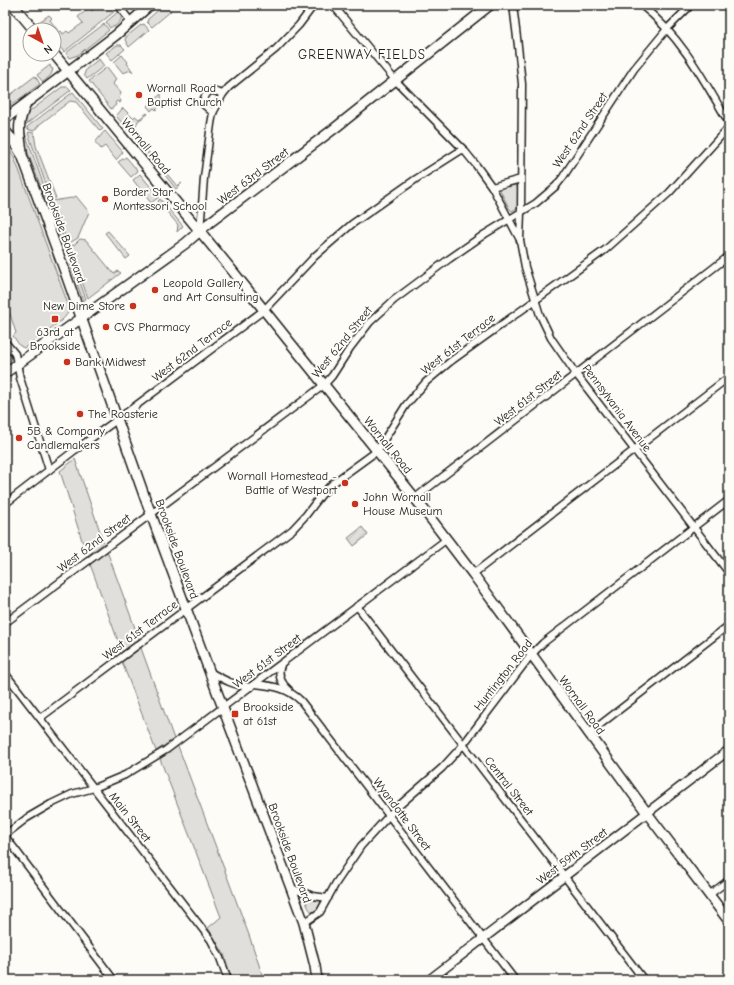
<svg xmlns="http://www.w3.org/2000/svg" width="734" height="985" viewBox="0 0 734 985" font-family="'Comic Neue',sans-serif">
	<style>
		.green { fill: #e0dfdb; stroke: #7e7e7c }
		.garden { fill: url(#garden-furrows); stroke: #7e7e7c }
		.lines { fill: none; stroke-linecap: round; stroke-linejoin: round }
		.minor-casing { stroke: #1c1c1c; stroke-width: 9 }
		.tertiary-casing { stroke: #1c1c1c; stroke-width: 11 }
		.secondary-casing { stroke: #1c1c1c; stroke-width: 12 }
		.minor { stroke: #fdfcf7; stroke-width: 6 }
		.tertiary { stroke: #fdfcf7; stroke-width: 8 }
		.secondary { stroke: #fdfcf7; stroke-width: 9 }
		.poi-dot { fill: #c8321e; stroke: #fdfcf7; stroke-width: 1.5 }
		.labels { text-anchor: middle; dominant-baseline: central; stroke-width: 4; stroke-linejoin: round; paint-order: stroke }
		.poi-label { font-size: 12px; fill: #1c1c1c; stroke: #fdfcf7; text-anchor: start }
		.street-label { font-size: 12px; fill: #1c1c1c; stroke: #fdfcf7 }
		.neighbourhood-label { font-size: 13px; letter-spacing: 1px; fill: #1c1c1c; stroke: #fdfcf7 }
	</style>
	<defs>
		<pattern id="garden-furrows" width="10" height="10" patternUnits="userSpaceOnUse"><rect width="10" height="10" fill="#e0dfdb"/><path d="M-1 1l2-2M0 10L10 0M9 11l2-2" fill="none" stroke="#c0bfbb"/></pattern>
	</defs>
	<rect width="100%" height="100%" fill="#fdfcf7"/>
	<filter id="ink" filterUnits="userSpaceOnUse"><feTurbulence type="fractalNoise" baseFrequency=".025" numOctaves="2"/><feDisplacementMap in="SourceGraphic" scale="8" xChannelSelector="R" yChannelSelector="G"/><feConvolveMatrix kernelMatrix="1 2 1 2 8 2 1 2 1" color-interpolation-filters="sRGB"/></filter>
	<g filter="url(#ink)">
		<g class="green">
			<path d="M97,5h13l5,6 -51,41 -10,-12v-10h-8l-7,-8 10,-7 3,3 -2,2 9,12 2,-1 2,3 4,-3 2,2 14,-10 -5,-6 11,-9 3,3z"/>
			<path d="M163,6l4,2 4,3 -19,16 -5,-5 1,-3z"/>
			<path d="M119,11c5,8 1,11 -5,16l-1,-1 -3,2 -4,-6z"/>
			<path d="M104,24l5,6 -31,25 -9,3 -3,-5z"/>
			<path d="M144,24l5,6 -20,17 -4,-7 1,-3 15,-12z"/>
			<path d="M117,45h4l4,4 -13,11 -6,-7z"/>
			<path d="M122,55l6,7 -1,1 6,9 -2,-2 -8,3 -9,-11z"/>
			<path d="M99,59l5,7 -17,13 -3,-4 2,-6z"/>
			<path d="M50,65l1,3 2,1c-1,6 -5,9 -10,13l-6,-7z"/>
			<path d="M107,67l9,12 -3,5 8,9 -2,5 2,3 -1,2 -3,-2 -2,2 1,2 -5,4 -22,-28z"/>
			<path d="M35,76l5,8 -33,24h-2v-9z"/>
			<path d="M62,87h6l3,3 -47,36h-2l4,-11 3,-3z"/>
			<path d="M73,92l30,37 -3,2 -24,-29 -6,-1 -30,23 -6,7 -7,-2v-2z"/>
			<path d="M161,94c1,7 0,11 -5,16l-2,-2 -3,3 -4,-5z"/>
			<path d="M123,108l10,10 2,-2 4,3 8,-6 1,1 -10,7 -3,6 -6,4 -13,-15z"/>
			<path d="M24,130l25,70 -3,1 -22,-59z"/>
			<path d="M105,131l18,21 -7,8 -11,-14 -4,3 -6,-7c5,-4 6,-8 10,-11z"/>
			<path d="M29,132l5,1 2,13 20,52 -5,1 -23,-66z"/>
			<path d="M140,133l1,1 -4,4 40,48 5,-3 -6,6 -41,-51z"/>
			<path d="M5,144l8,11 6,15 50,137c0,6 -3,9 -7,13l-38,28 -4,-2 -7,-10 3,-3 -11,-35z"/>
			<path d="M126,157l12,14 -7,6 -13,-15z"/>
			<path d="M140,174l19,23 -8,6 -18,-23z"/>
			<path d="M515,185c6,6 3,15 2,23l-5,3 -3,-3 -9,-18 3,-3z"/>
			<path d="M76,196l13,16 -11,26 -10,6 -16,-43 20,-3z"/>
			<path d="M160,199l23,27 -6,6 1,-7 -20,-24z"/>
			<path d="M50,202l16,42 -3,1 -16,-42z"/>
			<path d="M108,231l22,25 -4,3 -21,-26z"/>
			<path d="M80,239l6,1 28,34 4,-3 3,2 -33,25 -19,-52 6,-2z"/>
			<path d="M73,263l13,36 -3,2 -13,-37z"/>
			<path d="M75,459l29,84 -17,13 -27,-85z"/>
			<path d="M107,551l32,88 -17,13 -32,-88z"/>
			<path d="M141,648l33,91 -18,12 -34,-89z"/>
			<path d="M178,746l71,189 15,45h-32l-8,-26 -16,-26 13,-11 -61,-158z"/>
			<path d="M309,898l10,1 1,1c2,5 -3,11 -8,12 -3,-2 -6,-8 -6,-13z"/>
		</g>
		<path class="garden" d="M362,527l6,8 -14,11 -6,-8z"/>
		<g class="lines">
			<defs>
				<g id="minor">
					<path d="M118,5l13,17"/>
					<path d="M333,5l62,75 68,69 13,16 16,22 27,51"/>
					<path d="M513,5l5,41 4,38 -1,128 -1,28 5,27 15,48 11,23 25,36 153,199"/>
					<path d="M641,5c40,31 63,75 88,118"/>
					<path d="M213,113l-10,-9 1,-6 5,-7h5l9,3"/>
					<path d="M492,187l29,-8"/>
					<path d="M200,232l4,-54 7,-54 2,-11 10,-19 6,-7 47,-38 23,-24 15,-20"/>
					<path d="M5,342l10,12 5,24 29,92"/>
					<path d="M415,498l314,-242"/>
					<path d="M5,504l70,-54 43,-31 146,-109 51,-54 37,-32 64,-45 47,-30"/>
					<path d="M473,574l256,-197"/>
					<path d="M357,606l287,374"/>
					<path d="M5,623l319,-238 8,-9 18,-28 20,-26 24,-22 55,-41 36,-25 51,-31 20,-17 7,-9 71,-108 33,-40 24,-24"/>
					<path d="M281,665c-4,10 0,18 8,25"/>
					<path d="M210,672c14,8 25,14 41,15"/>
					<path d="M5,673l206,267 9,18 8,22"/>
					<path d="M255,684c19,2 33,4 46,17l214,279"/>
					<path d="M40,718l252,-188 14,-15 16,-21 11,-11 44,-32 29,-46 20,-23 25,-21 154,-111 64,-57 60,-66"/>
					<path d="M588,734l141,-109"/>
					<path d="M5,835l22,-17 24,-14 21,-10 22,-6 31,-13 41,-25 281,-211"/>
					<path d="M5,836l109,144"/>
					<path d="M291,888l22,8 15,2"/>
					<path d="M709,895l20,-15"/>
					<path d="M304,923l16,-11 16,-29 25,-37 33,-36 48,-42 21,-23 68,-90 12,-12 186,-143"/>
				</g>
				<path id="tertiary" d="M429,980l300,-230"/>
				<g id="secondary">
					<path d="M13,5l21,25"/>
					<path d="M54,54l177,215 184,229 58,76 174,239 82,108"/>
					<path d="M5,119l111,-84 34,-30"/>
					<path d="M5,131l7,8 10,16 42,114 81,229 78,210 68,180 13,35 11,43 2,14"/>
					<path d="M22,152c-3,-21 -5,-28 4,-48"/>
					<path d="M5,373l181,-130 23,-20 126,-95 155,-123"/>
				</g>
			</defs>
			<use href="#minor" class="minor-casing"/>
			<use href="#tertiary" class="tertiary-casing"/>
			<use href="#secondary" class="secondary-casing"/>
			<use href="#minor" class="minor"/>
			<use href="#tertiary" class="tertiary"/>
			<use href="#secondary" class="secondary"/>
		</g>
	</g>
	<g class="poi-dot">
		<circle cx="139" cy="95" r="4"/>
		<circle cx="105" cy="199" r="4"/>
		<circle cx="155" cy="290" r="4"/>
		<circle cx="133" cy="306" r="4"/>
		<rect x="51" y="315" width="8" height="8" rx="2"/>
		<circle cx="106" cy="327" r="4"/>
		<circle cx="67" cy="362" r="4"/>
		<circle cx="80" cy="414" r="4"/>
		<circle cx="19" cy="438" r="4"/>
		<circle cx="345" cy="483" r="4"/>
		<circle cx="355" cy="504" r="4"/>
		<rect x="231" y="710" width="8" height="8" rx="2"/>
	</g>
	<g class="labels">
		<g class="poi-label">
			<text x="147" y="88">Wornall Road<tspan x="147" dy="14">Baptist Church</tspan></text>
			<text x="113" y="192">Border Star<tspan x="113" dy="14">Montessori School</tspan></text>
			<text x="163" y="283">Leopold Gallery<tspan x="163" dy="14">and Art Consulting</tspan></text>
			<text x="125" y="306" text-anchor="end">New Dime Store</text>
			<text x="114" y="327">CVS Pharmacy</text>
			<text x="55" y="332" text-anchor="middle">63rd at<tspan x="55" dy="14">Brookside</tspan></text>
			<text x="75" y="362">Bank Midwest</text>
			<text x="88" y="414">The Roasterie</text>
			<text x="27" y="431">5B &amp; Company<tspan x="27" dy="14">Candlemakers</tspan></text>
			<text x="337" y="476" text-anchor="end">Wornall Homestead -<tspan x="337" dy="14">Battle of Westport</tspan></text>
			<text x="363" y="497">John Wornall<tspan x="363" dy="14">House Museum</tspan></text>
			<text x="243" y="707">Brookside<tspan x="243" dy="14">at 61st</tspan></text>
		</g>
		<g class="street-label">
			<text transform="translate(580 130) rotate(-56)">West 62nd Street</text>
			<text transform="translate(146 146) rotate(50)">Wornall Road</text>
			<text transform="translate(253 176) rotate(-37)">West 63rd Street</text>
			<text transform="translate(64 233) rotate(70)">Brookside Boulevard</text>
			<text transform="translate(342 342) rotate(-51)">West 62nd Street</text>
			<text transform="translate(458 344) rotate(-38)">West 61st Terrace</text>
			<text transform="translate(192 350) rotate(-37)">West 62nd Terrace</text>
			<text transform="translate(528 398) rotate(-38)">West 61st Street</text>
			<text transform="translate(617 408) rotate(53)">Pennsylvania Avenue</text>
			<text transform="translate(388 445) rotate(51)">Wornall Road</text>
			<text transform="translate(94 543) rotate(-37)">West 62nd Street</text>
			<text transform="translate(177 549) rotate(70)">Brookside Boulevard</text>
			<text transform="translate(140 630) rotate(-37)">West 61st Terrace</text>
			<text transform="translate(267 661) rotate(-37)">West 61st Street</text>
			<text transform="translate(503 675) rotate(-52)">Huntington Road</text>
			<text transform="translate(582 705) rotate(54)">Wornall Road</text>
			<text transform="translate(509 786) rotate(52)">Central Street</text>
			<text transform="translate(402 814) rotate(53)">Wyandotte Street</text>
			<text transform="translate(130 817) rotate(52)">Main Street</text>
			<text transform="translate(290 853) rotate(70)">Brookside Boulevard</text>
			<text transform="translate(572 856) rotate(-37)">West 59th Street</text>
		</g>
		<g class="neighbourhood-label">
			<text x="362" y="54">GREENWAY FIELDS</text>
		</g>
	</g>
	<rect width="734" height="985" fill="none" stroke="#fdfcf7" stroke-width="20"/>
	<rect x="10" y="10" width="714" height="965" fill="none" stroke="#1c1c1c" stroke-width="1.5" filter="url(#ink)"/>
	<g transform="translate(42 42) rotate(140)"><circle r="19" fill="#fdfcf7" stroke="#a3a29f"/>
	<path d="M0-3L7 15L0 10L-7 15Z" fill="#c8321e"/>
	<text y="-6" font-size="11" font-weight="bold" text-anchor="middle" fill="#1c1c1c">N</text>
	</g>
</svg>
